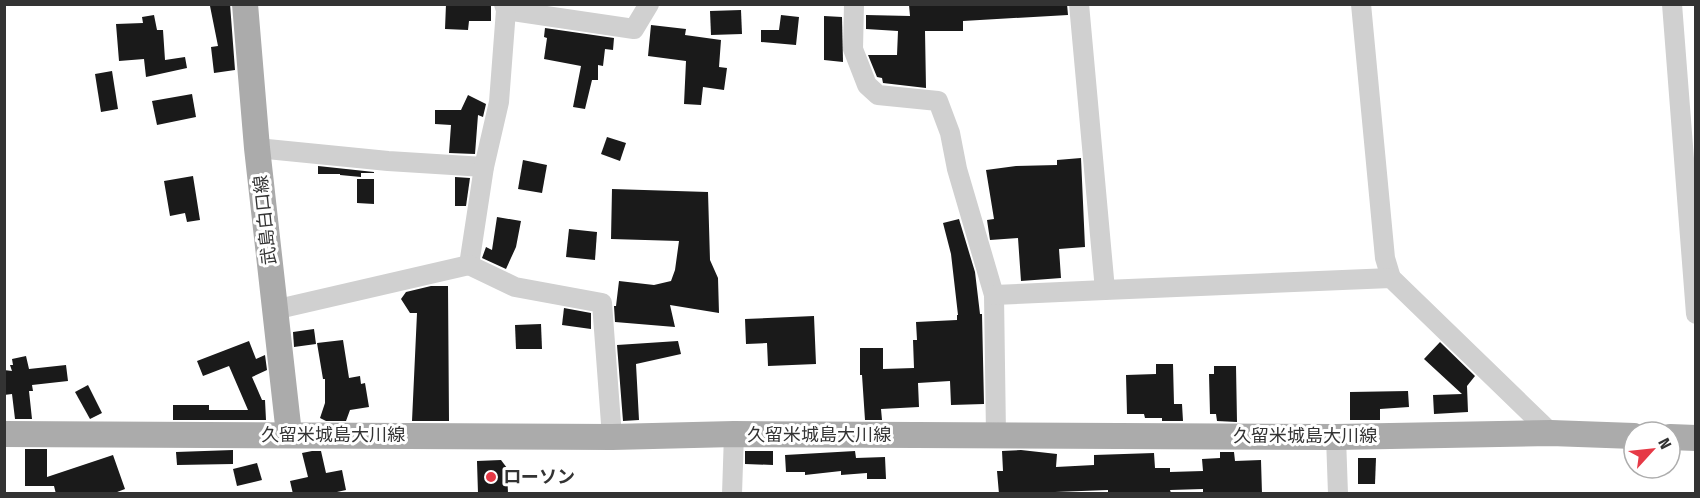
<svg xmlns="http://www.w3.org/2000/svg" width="1700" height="498" viewBox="0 0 1700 498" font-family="'Fira Sans Condensed','Noto Sans JP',sans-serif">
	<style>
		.building { fill: #1a1a1a }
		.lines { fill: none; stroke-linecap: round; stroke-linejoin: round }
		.minor { stroke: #d0d0d0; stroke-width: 20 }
		.major { stroke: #ababab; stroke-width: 26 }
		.poi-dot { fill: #e63946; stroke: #fff; stroke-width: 2 }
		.labels { text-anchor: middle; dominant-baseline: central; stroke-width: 6; stroke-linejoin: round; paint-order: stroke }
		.street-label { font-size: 18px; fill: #333; stroke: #fff }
		.poi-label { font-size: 18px; font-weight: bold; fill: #333; stroke: #fff; text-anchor: start }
	</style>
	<rect width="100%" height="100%" fill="#fff"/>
	<g class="building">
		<path d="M217,4h13l5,66 -21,3 -3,-26 7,-1 -8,-40z"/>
		<path d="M446,4h45v17h-22l-1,9 -23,-1z"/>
		<path d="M1067,4l1,11 -105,6v10h-38l1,57 -43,-5 -1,-5 -5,-1 -9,-22h29l1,-24 -32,-2v-14l44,1 -1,-11z"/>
		<path d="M741,10l1,24 -31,1 -1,-24z"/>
		<path d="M154,15l3,15h6l2,30 20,-3 2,11 -41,9 -2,-18 -25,2 -3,-37 27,-1 -1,-6z"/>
		<path d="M781,15l18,2 -3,28 -35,-3v-12h18z"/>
		<path d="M824,16l18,1 1,45 -19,-2z"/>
		<path d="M651,25l35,4 -1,6 36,5 -2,27 8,1 -3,22 -21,-3 -2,18 -17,-1 2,-43 -38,-5z"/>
		<path d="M545,28l69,10 -1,12 -8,-1 -2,17 -5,-1v15h-6l-7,29 -12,-2 8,-41 -37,-7 3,-21 -3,-1z"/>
		<path d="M112,71l6,38 -17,3 -6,-38z"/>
		<path d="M192,94l4,23 -39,8 -5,-24z"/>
		<path d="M468,95l18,9 -3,13 -5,-2 -3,39 -26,-1 2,-28 -16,-1v-14h26z"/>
		<path d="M607,137l19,6 -6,18 -19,-7z"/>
		<path d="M1081,158l4,89 -26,2 2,29 -40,3 -3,-43 -28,2 -3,-20 7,-1 -8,-49 30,-4 41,-1v-5z"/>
		<path d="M523,160l24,5 -5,28 -24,-4z"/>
		<path d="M318,166l56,6v1h-13v4l-21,-2v-1h-22z"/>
		<path d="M193,176l7,44 -13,2 -2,-9 -15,3 -6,-35z"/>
		<path d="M455,177l15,1 -4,28h-11z"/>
		<path d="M357,179h17v25l-17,-1z"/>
		<path d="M612,189l96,3 2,68 8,18 1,35 -49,-8 5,22 -60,-5 -1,-16h2l3,-25 35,4 17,-4 4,-11 4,-29 -68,-2z"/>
		<path d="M497,217l24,4 -5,26 -10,22 -24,-11 4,-11 6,3z"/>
		<path d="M959,219l16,53 5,42h2l2,90 -33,1 -1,-24 -32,2 1,24 -38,2 1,11h-17l-3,-45h-2v-27h23v21l31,-1 -1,-28h4l-1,-18 41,-2v-5h1l-7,-61 -8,-31z"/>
		<path d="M569,229l28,3 -2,28 -29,-3z"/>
		<path d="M431,286h17l1,135h-37l5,-108h-7l-9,-14 5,-7z"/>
		<path d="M564,308l27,5v16l-29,-4z"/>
		<path d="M814,316l2,48 -48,2 -1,-23 -21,1 -1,-25z"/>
		<path d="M541,324l1,25h-26l-1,-24z"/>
		<path d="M314,329l2,15 -22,3 -1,-15z"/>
		<path d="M343,340l6,38 11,-2 1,8 4,-1 4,24 -19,3 -4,11h-20l-6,-3 5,-15v-24h-2l-6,-36z"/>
		<path d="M249,341l7,18 9,-4 2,15 -15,7 10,23h3l1,20h-93v-15h36v5h39l-19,-44 -26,10 -6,-15z"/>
		<path d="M678,341l3,13 -45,10 3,56 -16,1 -6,-76z"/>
		<path d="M1440,342l35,34 -8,10 1,26 -34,2 -1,-19 29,-1 -38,-35z"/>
		<path d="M26,356l3,13 37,-4 2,16 -36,4 1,6h-4l3,28h-17l-3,-25 -8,1v-25l8,1 -2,-6h3l-1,-6z"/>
		<path d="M1156,364h17l1,40h8l1,17h-21v-3h-17l-1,-4h-17l-1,-39 30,-1z"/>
		<path d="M1214,366h22l1,56 -20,-1 -1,-7h-6l-1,-40h5z"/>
		<path d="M88,385l14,28 -12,6 -15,-27z"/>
		<path d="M1408,391l1,16 -29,2v11h-30v-28z"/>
		<path d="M25,449h22v28l66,-22 12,34 -13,5h-56l-2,-8h-29z"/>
		<path d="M233,450v14l-56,1 -1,-13z"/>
		<path d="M1021,450l36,4 -1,13 38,-2v-10l60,-2 1,15h15v4l33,-1 -1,-12 18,-1v-6h14l1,9 26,-1 1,34h-59v-5l-33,1 1,3 -19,1h-44v-4l-53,2 -1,2h-55l-2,-23h6l-1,-20z"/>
		<path d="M312,451h9l5,22 16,-3 4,20 -18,4h-35l-3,-13 18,-4 -6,-24z"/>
		<path d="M745,451h28v14l-28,-1z"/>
		<path d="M855,451l1,7 29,-1 1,22h-19v-6l-26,2v-4l-36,4v-3h-19l-1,-17z"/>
		<path d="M1358,458h18l-1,26h-17z"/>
		<path d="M501,460l6,8 1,26h-30l-1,-33z"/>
		<path d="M257,463l5,17 -25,6 -4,-17z"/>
	</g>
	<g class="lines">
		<g class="minor">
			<path d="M854,4l-1,45 14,36 11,10 60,6 12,32 7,36 37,126 2,140"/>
			<path d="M1361,4l24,254 6,20"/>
			<path d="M1672,4l24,310"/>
			<path d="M506,10l128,19 15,-25"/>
			<path d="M257,148l131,13 96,6"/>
			<path d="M469,265l15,-98 15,-65 7,-92 -2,-6"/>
			<path d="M1105,290l286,-12 160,155"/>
			<path d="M994,295l111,-5 -26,-286"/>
			<path d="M274,310l195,-45 46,22 87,16 10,134"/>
			<path d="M1336,437l2,57"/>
			<path d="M732,494l2,-60"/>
		</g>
		<g class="major">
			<path d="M245,4l12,144 32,286"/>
			<path d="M4,434l608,3 122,-3 602,3 215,-4 83,3"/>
			<path d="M1670,437l26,1"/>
		</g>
	</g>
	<circle class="poi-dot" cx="491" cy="477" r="6"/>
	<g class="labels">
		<g class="street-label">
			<text transform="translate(265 220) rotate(-96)">武島白口線</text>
			<text x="333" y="435">久留米城島大川線</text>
			<text x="819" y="435">久留米城島大川線</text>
			<text x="1305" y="436">久留米城島大川線</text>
		</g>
		<g class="poi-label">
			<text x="503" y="477">ローソン</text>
		</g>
	</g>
	<rect width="1700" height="498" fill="none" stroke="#333333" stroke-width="12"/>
	<g transform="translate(1652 450) rotate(63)"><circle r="28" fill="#ffffff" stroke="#adadad" stroke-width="1.5"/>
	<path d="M0-4.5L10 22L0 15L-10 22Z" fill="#e63946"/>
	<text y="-9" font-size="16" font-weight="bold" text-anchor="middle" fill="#333333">N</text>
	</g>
</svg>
